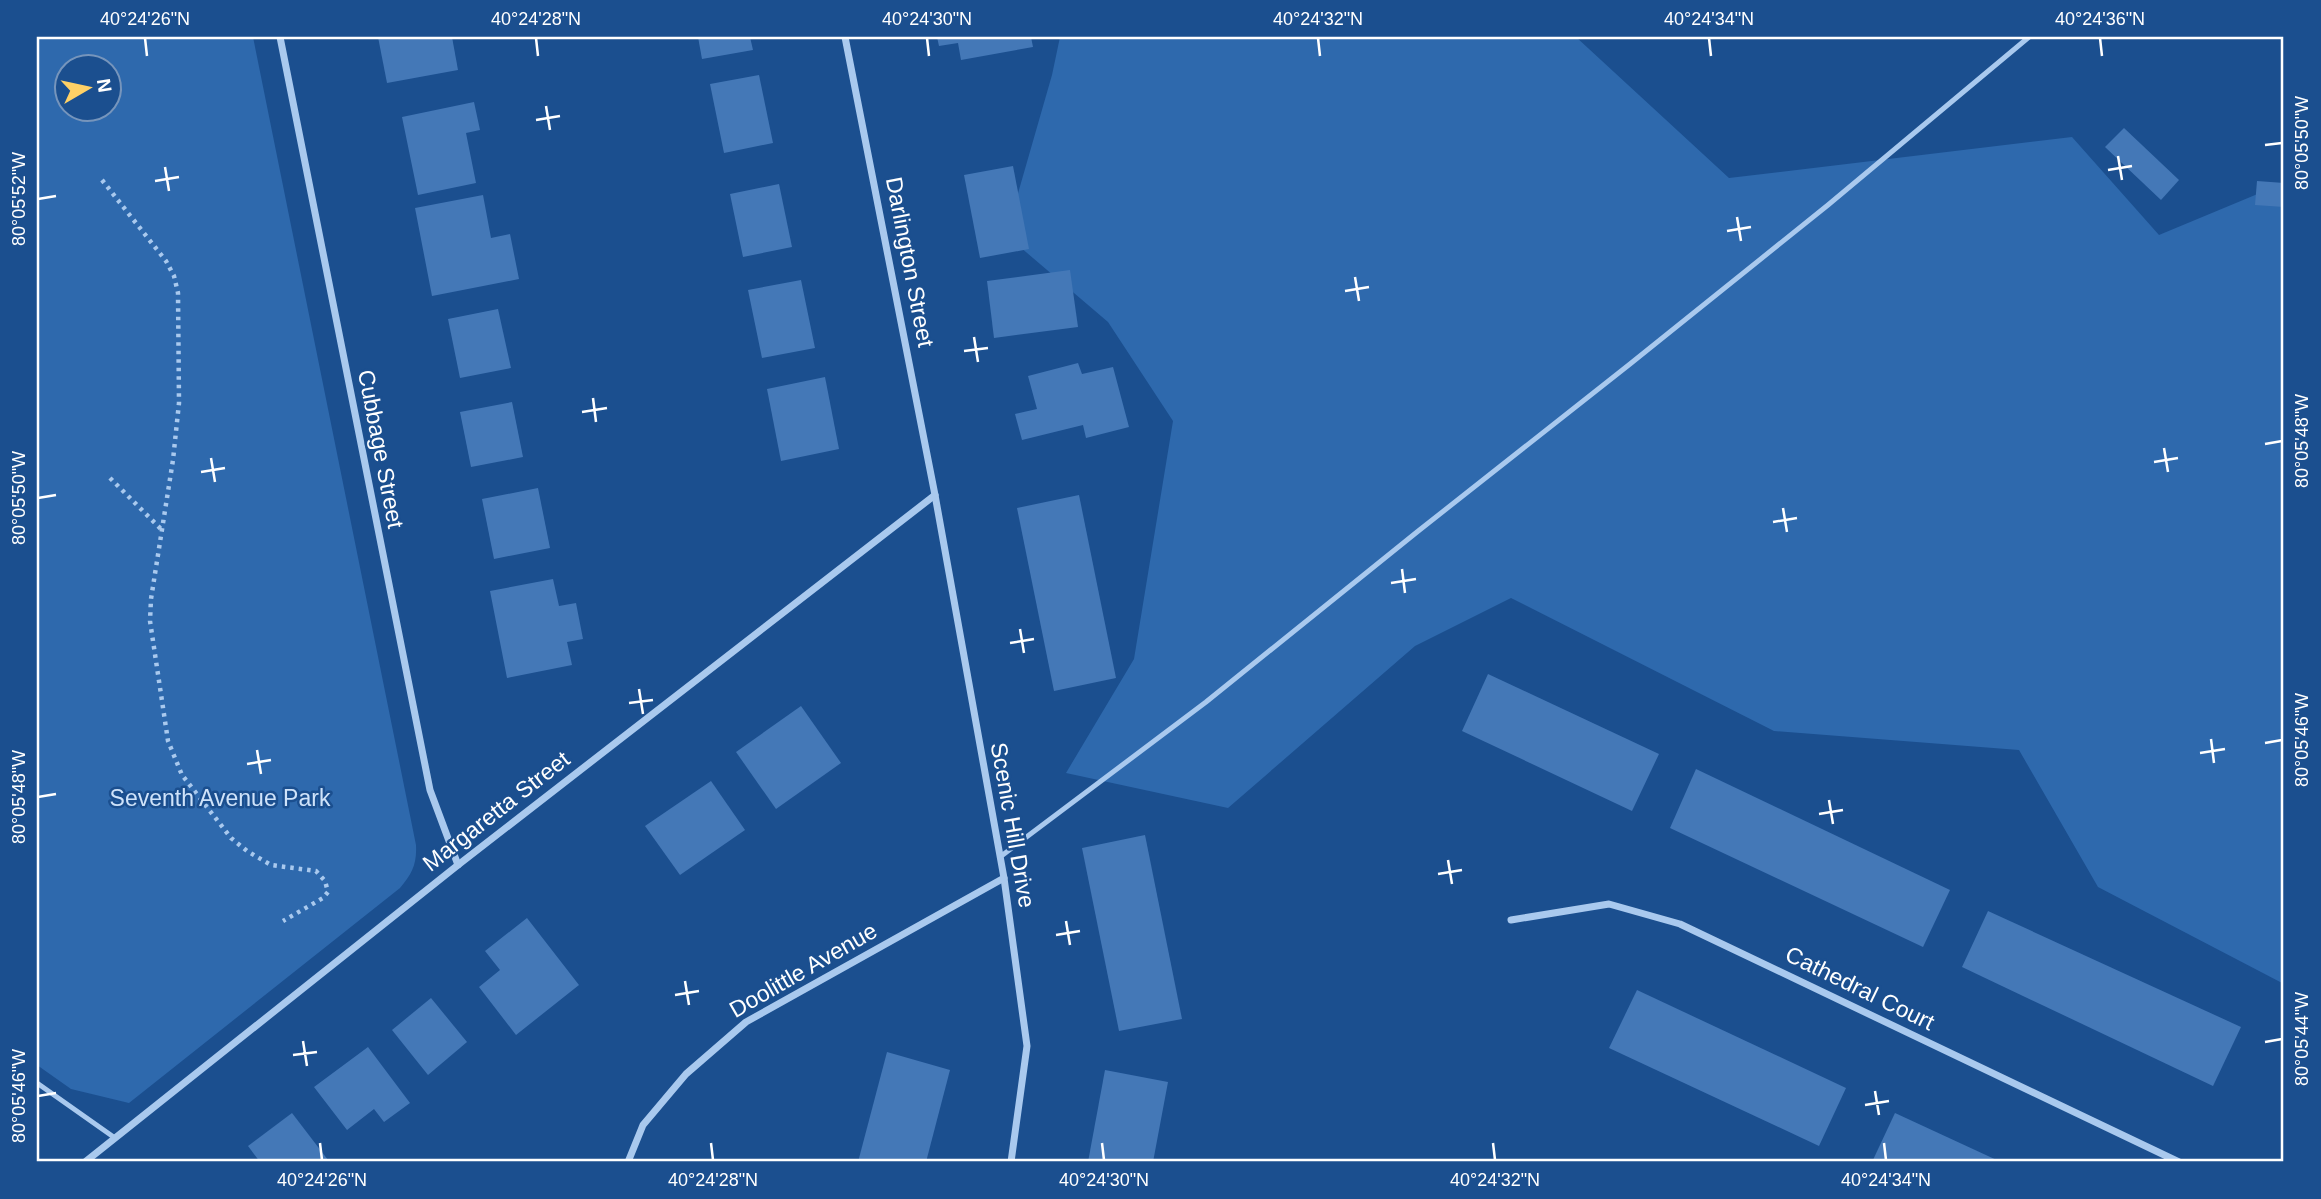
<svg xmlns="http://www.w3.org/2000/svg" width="2321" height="1199" viewBox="0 0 2321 1199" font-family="Arial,sans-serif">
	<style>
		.green { fill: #2e69ad; fill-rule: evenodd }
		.building { fill: #4478b7 }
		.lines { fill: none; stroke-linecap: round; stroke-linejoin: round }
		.path { stroke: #a9c9ee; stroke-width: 4.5; stroke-dasharray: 3.5 5; stroke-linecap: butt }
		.service { stroke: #a9c9ee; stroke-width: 5 }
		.minor { stroke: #a9c9ee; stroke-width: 7 }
		.ticks { fill: none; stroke: #fff; stroke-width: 2.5 }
		.labels { text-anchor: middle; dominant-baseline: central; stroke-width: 5; stroke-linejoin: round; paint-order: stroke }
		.street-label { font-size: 23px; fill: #fff; stroke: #1b4f8f }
		.park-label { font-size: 23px; fill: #cfe3fa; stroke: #1b4f8f }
		.neatline { fill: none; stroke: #fff; stroke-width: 2.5 }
		.ticks-label { font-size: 18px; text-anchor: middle; fill: #fff }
	</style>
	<rect width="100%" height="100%" fill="#1b4f8f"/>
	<g class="green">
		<path d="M37,37h216l163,808c1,19 -4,29 -16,43l-271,215 -58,-14 -34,-24zM66,66h42v42h-42z"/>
		<path d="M1060,37h516l153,141 343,-41 87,98 125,-52v801l-186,-97 -79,-137 -245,-19 -263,-133 -96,48 -187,162 -162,-35 68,-114 39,-238 -65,-99 -102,-87 46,-160z"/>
	</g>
	<g class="building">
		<path d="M378,37h74l6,33 -71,13z"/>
		<path d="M698,37h52l3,13 -51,9z"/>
		<path d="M937,37h94l2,10 -72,13 -3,-17 -19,3z"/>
		<path d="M759,75l14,68 -49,10 -14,-69z"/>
		<path d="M474,102l6,28 -14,3 10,50 -58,12 -16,-78z"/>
		<path d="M2124,128l55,52 -18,20 -56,-53z"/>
		<path d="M1013,166l16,83 -49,9 -16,-83z"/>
		<path d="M2257,181l27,2v24l-29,-2z"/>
		<path d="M779,184l13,63 -49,10 -13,-63z"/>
		<path d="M483,195l8,43 19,-4 9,45 -87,17 -17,-88z"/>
		<path d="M1070,270l8,57 -84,11 -7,-57z"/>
		<path d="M801,280l14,68 -53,10 -14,-68z"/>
		<path d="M498,309l13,59 -51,10 -12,-59z"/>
		<path d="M1078,363l4,11 31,-7 16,60 -43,11 -3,-13 -61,15 -7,-26 22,-5 -9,-33z"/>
		<path d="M825,377l14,72 -58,12 -14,-72z"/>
		<path d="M512,402l11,55 -52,10 -11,-55z"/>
		<path d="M538,488l12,60 -56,11 -12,-60z"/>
		<path d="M1079,495l37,183 -62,13 -37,-183z"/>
		<path d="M553,579l6,27 17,-3 7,36 -16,3 5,23 -65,13 -17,-87z"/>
		<path d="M1488,674l171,80 -27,57 -170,-80z"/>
		<path d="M801,706l40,57 -65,46 -40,-57z"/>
		<path d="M1696,769l254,121 -27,57 -253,-119z"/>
		<path d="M711,781l34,49 -65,45 -35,-49z"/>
		<path d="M1145,835l37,184 -63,12 -37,-183z"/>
		<path d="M1988,911l253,116 -28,59 -251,-119z"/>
		<path d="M527,918l52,67 -63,50 -37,-48 21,-17 -15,-19z"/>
		<path d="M1637,990l209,98 -27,58 -210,-98z"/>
		<path d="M431,998l36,44 -39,33 -36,-45z"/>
		<path d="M368,1047l42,56 -26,19 -10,-13 -27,21 -33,-43z"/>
		<path d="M887,1052l63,18 -24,92h-68z"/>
		<path d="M1105,1070l63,12 -15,80h-65z"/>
		<path d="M292,1113l36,47 -3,2h-65l-12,-16z"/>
		<path d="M1895,1113l106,49h-129z"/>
	</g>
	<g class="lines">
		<g class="path">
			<path d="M102,180l64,81 8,15 4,17 1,110 -6,57 -22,139 -1,22 18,120 14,34 49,63 16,13 24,14 45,6 9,10 3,11 -5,6 -40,23"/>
			<path d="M110,478l51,51"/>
		</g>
		<g class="service">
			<path d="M1000,857l206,-155 211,-170 213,-168 198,-159 201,-168"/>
			<path d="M37,1083l78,55"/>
		</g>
		<g class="minor">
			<path d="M280,37l150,753 28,75"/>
			<path d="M845,37l90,458 69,383 23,168 -16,116"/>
			<path d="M1511,920l98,-16 71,20 499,238"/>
			<path d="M85,1162l373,-297 477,-370"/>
			<path d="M628,1162l15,-37 43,-51 60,-52 258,-144"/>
		</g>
	</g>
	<path class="ticks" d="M145,38l2,18M536,38l2,18M927,38l2,18M1318,38l2,18M1709,38l2,18M2100,38l2,18M546,106l4,24M536,120l24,-4M2265,145l17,-2M2118,156l4,24M165,167l4,24M2108,170l24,-4M155,181l24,-4M38,199l18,-3M1737,217l4,24M1727,231l24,-4M1355,277l4,24M1345,291l24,-4M974,337l4,25M964,351l24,-3M593,398l3,24M582,412l25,-4M2265,444l17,-3M2164,448l4,24M211,458l4,24M2154,462l24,-4M201,472l24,-4M38,498l18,-3M1783,508l4,24M1773,522l24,-4M1402,569l3,24M1391,583l25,-4M1020,629l4,24M1010,643l24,-4M639,689l4,25M629,703l24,-3M2211,739l3,24M2265,743l17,-3M257,750l4,24M2200,753l25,-4M247,764l24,-4M38,797l18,-3M1829,800l4,24M1819,814l24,-4M1448,860l4,24M1438,874l24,-4M1066,921l4,24M1056,935l24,-4M685,981l4,24M675,995l24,-4M303,1041l4,25M2265,1042l17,-3M293,1055l24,-3M1875,1091l4,24M38,1096l18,-3M1865,1105l24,-4M320,1143l2,17M711,1143l2,17M1102,1143l2,17M1493,1143l2,17M1884,1143l2,17"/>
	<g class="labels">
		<g class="street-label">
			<text transform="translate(910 262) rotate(79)">Darlington Street</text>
			<text transform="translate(381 449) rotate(79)">Cubbage Street</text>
			<text transform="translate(496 811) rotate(-38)">Margaretta Street</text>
			<text transform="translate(1013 825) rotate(80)">Scenic Hill Drive</text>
			<text transform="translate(803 970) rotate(-30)">Doolittle Avenue</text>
			<text transform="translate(1860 988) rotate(26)">Cathedral Court</text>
		</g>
		<g class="park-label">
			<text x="220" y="798">Seventh Avenue Park</text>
		</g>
	</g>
	<rect width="2321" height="1199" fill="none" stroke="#1b4f8f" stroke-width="77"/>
	<g transform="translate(88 88) rotate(81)"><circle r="33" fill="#1b4f8f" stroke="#7695bc" stroke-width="2"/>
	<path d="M0-5L12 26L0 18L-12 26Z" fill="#ffd166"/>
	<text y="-10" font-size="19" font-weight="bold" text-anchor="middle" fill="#ffffff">N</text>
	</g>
	<rect x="38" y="38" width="2244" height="1122" class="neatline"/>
	<g class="ticks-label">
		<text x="145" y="25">40°24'26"N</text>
		<text x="536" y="25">40°24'28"N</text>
		<text x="927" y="25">40°24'30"N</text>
		<text x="1318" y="25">40°24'32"N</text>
		<text x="1709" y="25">40°24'34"N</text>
		<text x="2100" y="25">40°24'36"N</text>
		<text transform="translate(2302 143) rotate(-90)" y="6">80°05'50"W</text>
		<text transform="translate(19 199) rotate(-90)" y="6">80°05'52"W</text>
		<text transform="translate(2302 441) rotate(-90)" y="6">80°05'48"W</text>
		<text transform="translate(19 498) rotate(-90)" y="6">80°05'50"W</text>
		<text transform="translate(2302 740) rotate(-90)" y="6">80°05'46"W</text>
		<text transform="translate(19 797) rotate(-90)" y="6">80°05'48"W</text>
		<text transform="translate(2302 1039) rotate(-90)" y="6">80°05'44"W</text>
		<text transform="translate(19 1096) rotate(-90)" y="6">80°05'46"W</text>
		<text x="322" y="1186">40°24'26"N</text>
		<text x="713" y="1186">40°24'28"N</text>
		<text x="1104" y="1186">40°24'30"N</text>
		<text x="1495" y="1186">40°24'32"N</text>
		<text x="1886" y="1186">40°24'34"N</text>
	</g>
</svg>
